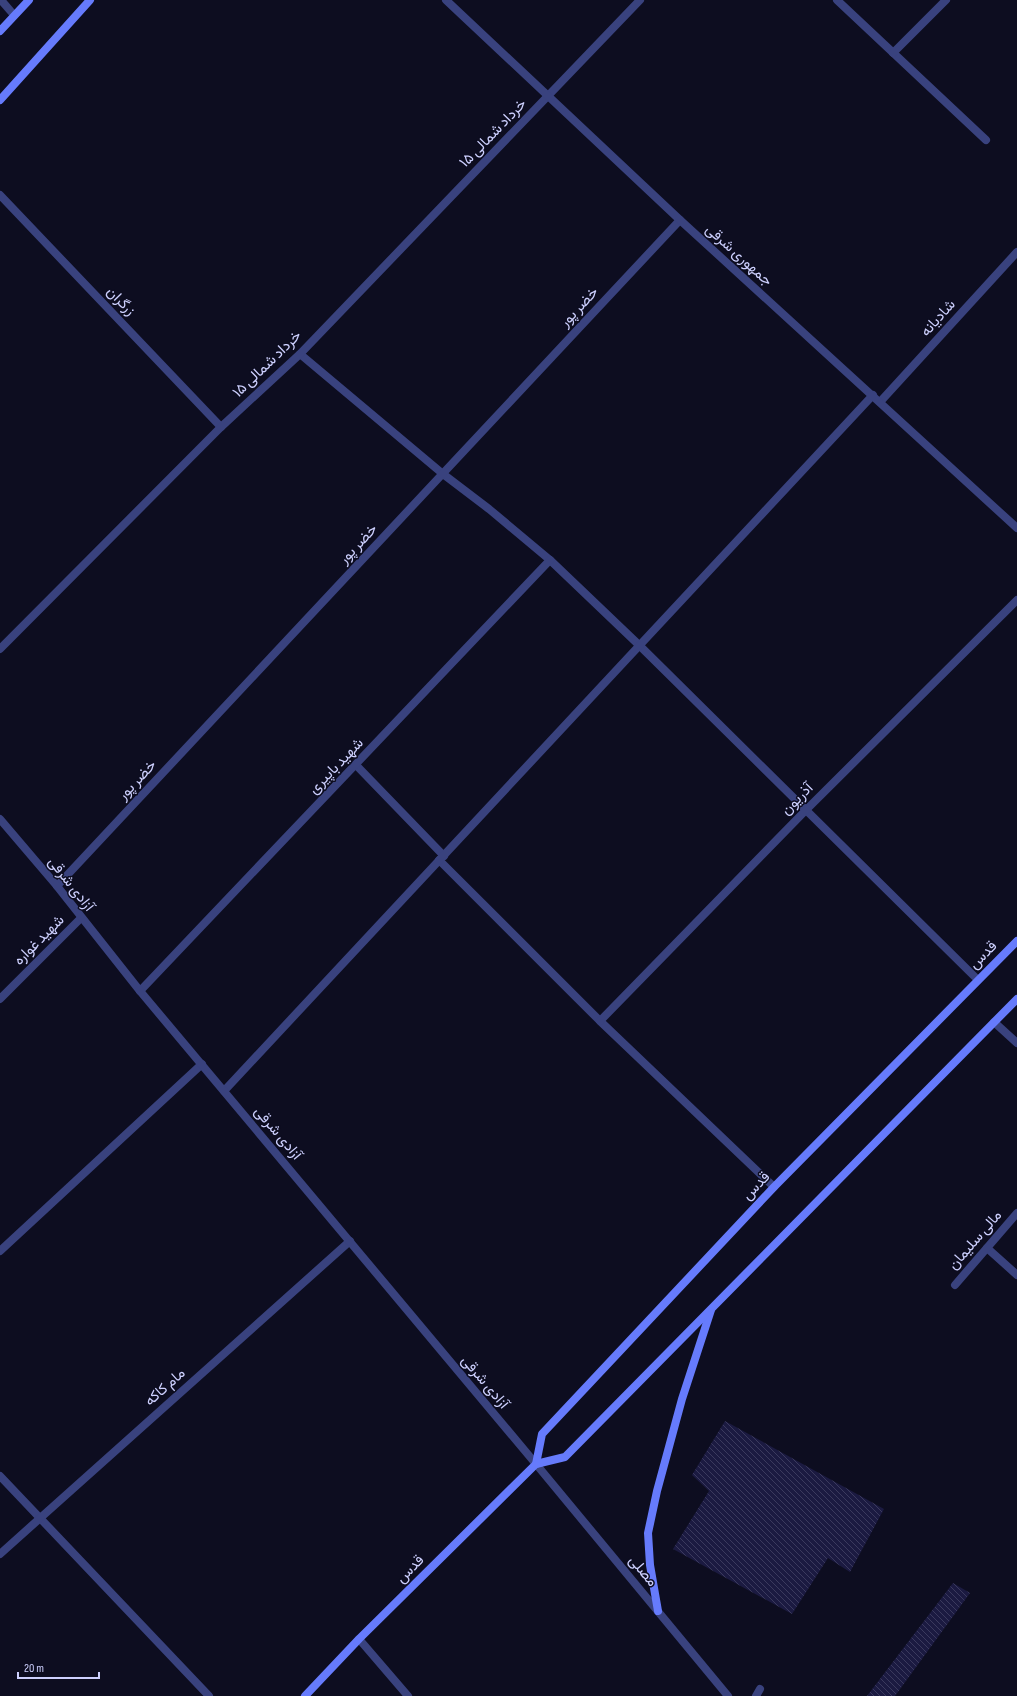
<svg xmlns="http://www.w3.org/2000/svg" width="1017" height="1696" viewBox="0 0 1017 1696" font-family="'Sofia Sans Condensed',Vazirmatn,sans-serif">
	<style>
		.building { fill: url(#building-back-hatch) }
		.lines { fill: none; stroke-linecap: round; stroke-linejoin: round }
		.service { stroke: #39427e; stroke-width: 8 }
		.minor { stroke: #39427e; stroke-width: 8 }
		.tertiary { stroke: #39427e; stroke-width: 8 }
		.secondary { stroke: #667bfc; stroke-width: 8 }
		.labels { text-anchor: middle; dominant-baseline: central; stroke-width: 3; stroke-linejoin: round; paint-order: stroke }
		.street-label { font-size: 15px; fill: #cdd0fe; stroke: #0d0d20 }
	</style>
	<defs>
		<pattern id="building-back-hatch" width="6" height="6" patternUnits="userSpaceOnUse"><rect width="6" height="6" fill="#1b1a41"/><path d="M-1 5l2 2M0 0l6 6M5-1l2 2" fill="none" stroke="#3b3a5e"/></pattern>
	</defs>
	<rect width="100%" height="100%" fill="#0d0d20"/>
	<g class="building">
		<path d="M725,1421l159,88 -34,63 -22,-14 -36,56 -119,-65 36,-58 -17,-16z"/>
		<path d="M953,1583l17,10 -75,103h-28z"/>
	</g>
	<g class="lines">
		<path class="service" d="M756,1696l4,-7"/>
		<g class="minor">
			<path d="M1,0l13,15"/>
			<path d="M837,0l149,140"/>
			<path d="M893,53l53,-53"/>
			<path d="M0,195l221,232"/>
			<path d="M300,354l143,120 46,35 61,51 89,85 339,335"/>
			<path d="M880,402l137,-150"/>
			<path d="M0,649l221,-222 79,-73 340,-354"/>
			<path d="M356,765l88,91"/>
			<path d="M439,860l161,161 174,166"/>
			<path d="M57,886l623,-666"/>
			<path d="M140,991l410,-431"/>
			<path d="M0,999l81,-81"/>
			<path d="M600,1021l206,-211 211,-210"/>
			<path d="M994,1022l23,21"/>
			<path d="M224,1091l649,-696"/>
			<path d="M987,1248l30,27"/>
			<path d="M0,1251l202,-187"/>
			<path d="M955,1285l62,-72"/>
			<path d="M0,1476l209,220"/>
			<path d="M0,1554l350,-313"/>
			<path d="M359,1639l49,57"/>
		</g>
		<g class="tertiary">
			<path d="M446,0l234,220 337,308"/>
			<path d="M0,819l57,67 83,105 396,473 192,232"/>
		</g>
		<g class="secondary">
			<path d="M0,31l29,-31"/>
			<path d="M0,100l90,-100"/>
			<path d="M536,1464l6,-30 232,-247 243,-246"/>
			<path d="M658,1611l-8,-46 -2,-32 9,-42 25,-92 29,-89"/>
			<path d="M305,1696l54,-57 177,-175 29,-7 452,-458"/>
		</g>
	</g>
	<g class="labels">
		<g class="street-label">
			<text transform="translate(493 133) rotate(-46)">۱۵ خرداد شمالی</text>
			<text transform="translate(739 255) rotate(42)">جمهوری شرقی</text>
			<text transform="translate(121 301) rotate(46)">زرگران</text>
			<text transform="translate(579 307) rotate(-47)">خضر پور</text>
			<text transform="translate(938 318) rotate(-48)">شادیانه</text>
			<text transform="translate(267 364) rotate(-44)">۱۵ خرداد شمالی</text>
			<text transform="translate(358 544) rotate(-47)">خضر پور</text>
			<text transform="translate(336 766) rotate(-46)">شهید باپیری</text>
			<text transform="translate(137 780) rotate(-47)">خضر پور</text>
			<text transform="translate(797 799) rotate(-45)">آذریون</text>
			<text transform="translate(71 884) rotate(52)">آزادی شرقی</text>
			<text transform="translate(39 940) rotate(-45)">شهید غواره</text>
			<text transform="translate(983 955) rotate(-45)">قدس</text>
			<text transform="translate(278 1133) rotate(50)">آزادی شرقی</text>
			<text transform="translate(756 1186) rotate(-46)">قدس</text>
			<text transform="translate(975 1240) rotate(-49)">مالی سلیمان</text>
			<text transform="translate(485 1382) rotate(50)">آزادی شرقی</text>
			<text transform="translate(165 1387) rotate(-42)">مام کاکه</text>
			<text transform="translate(410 1569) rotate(-45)">قدس</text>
			<text transform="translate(643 1571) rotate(50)">مصلی</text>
		</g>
	</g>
	<path d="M18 1672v6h81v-6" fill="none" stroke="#cdd0fe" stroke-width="2"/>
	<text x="24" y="1672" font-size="12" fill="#cdd0fe" stroke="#0d0d20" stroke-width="3" paint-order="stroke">20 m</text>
</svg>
